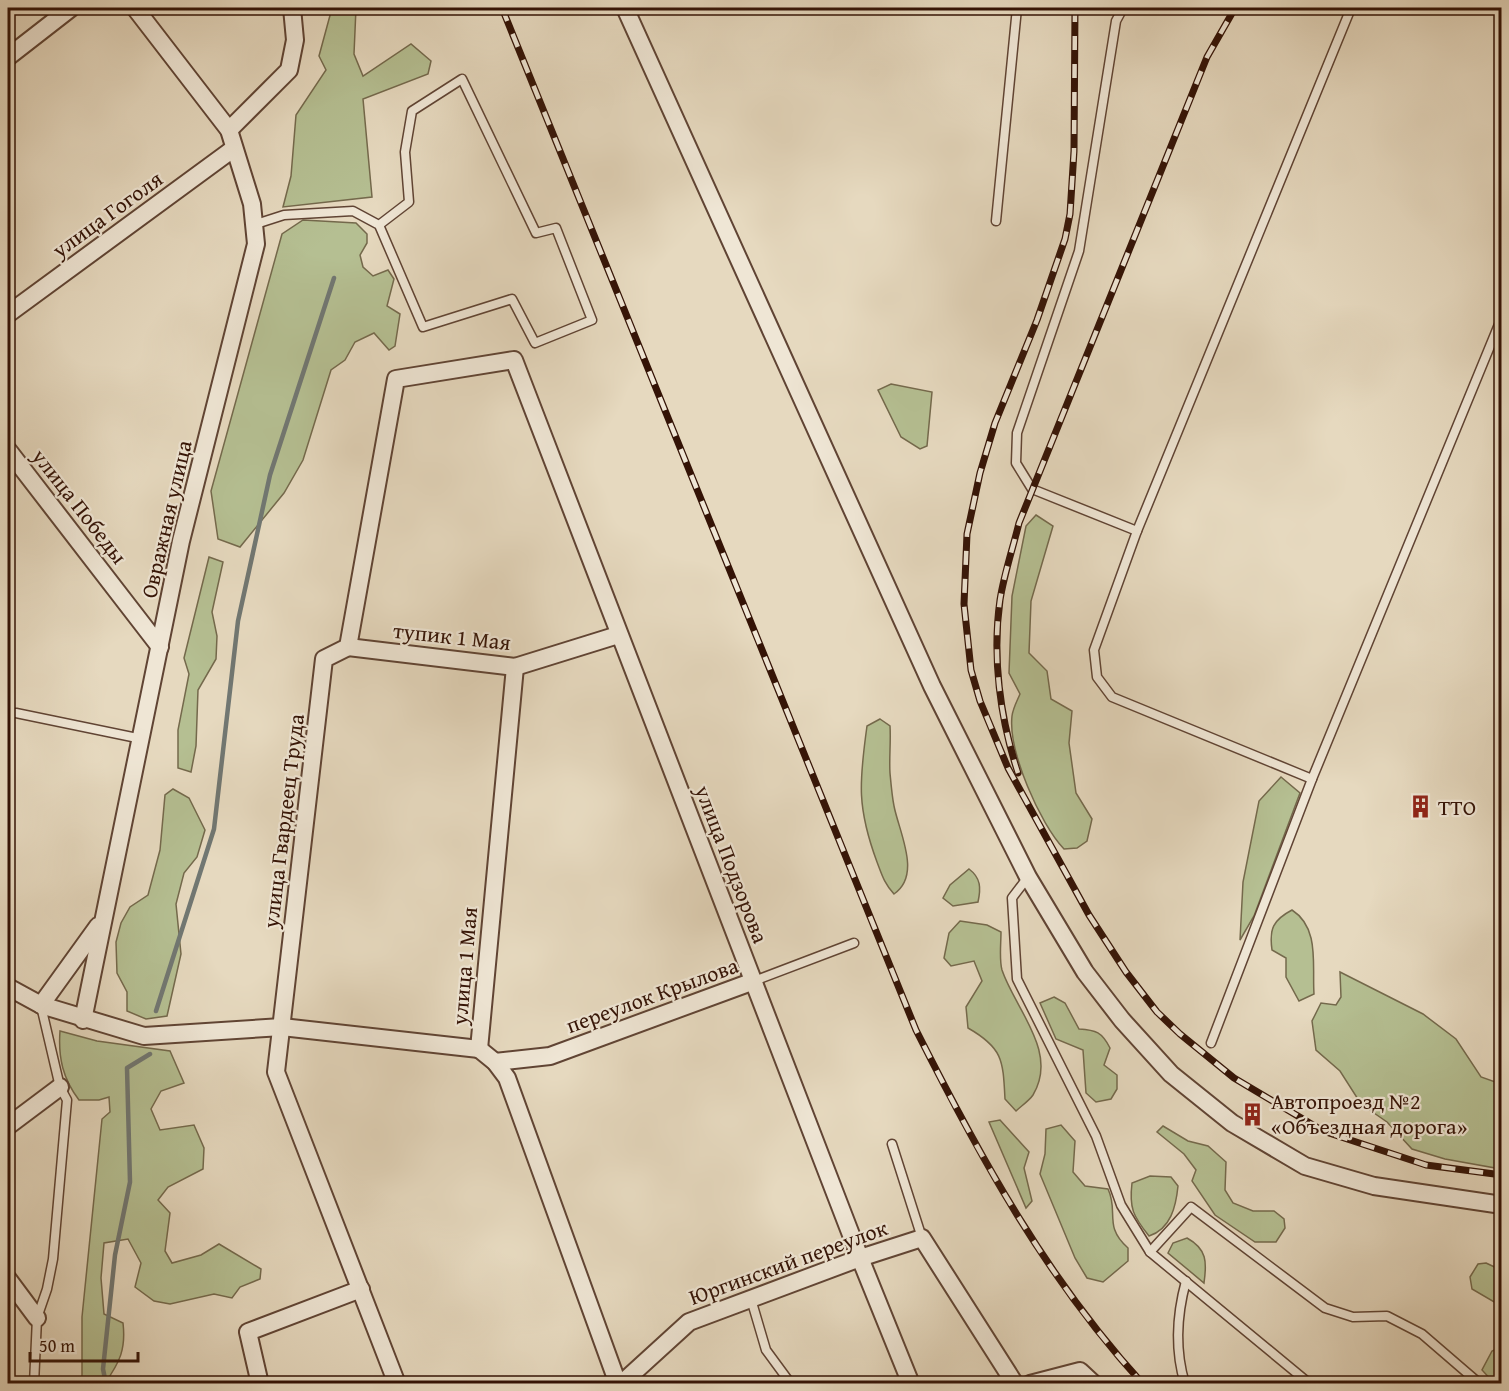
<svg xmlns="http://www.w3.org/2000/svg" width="1509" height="1391" viewBox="0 0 1509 1391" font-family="'Gentium Book Plus',serif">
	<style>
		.green { fill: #b5bf92; stroke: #74694c; stroke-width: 1.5 }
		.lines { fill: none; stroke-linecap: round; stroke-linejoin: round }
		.stream { stroke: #717772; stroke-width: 4.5 }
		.lane-casing { stroke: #604434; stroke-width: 11 }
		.street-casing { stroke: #604434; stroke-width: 20 }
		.lane { stroke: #efe6d5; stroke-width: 8 }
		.street { stroke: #efe6d5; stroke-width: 16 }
		.rail-casing { stroke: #341306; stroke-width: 7 }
		.rail { stroke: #efe6d5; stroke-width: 4.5; stroke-dasharray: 14; stroke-linecap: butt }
		.labels { text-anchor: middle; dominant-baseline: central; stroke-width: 4.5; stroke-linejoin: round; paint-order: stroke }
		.street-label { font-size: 22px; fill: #341306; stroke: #efe6d5 }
		.poi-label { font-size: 22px; fill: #341306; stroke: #efe6d5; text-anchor: start }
	</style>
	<rect width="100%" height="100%" fill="#e6d9bf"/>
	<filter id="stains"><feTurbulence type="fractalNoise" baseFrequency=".00333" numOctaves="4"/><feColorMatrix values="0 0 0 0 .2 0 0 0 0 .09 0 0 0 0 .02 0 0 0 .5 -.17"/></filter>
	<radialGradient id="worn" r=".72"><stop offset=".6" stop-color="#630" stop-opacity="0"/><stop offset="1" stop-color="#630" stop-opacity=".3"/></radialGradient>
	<g class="green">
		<path d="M332,8h24l-2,46 9,22 48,-32 20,17 -3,13 -65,25 9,98 -89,10 8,-31 5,-61 30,-45 -7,-14z"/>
		<path d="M303,220l53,3 11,11v9l-7,12 3,12 10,9 15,-6 6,9 -7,27 13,8 -5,32 -6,4 -15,-17 -19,9 -10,18 -14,10 -28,90 -19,33 -44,54 -22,-8 -7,-48 71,-257z"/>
		<path d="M891,384l41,8 -5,54 -7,3 -19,-12 -23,-47z"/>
		<path d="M1036,515l17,11 -22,75 -2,52 18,18 4,28 21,12 -3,32 7,50 16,26 -5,22 -10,7 -13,1c-24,-25 -56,-98 -52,-133 1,-8 5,-15 8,-22l-11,-21 3,-77 14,-70z"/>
		<path d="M209,557l14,5 -11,50 5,24 -1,23 -18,31 -2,56 -5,26 -13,-4v-38l11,-56 -5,-16z"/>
		<path d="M880,719l10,7c1,16 -1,32 0,47 1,11 2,23 4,33 5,26 28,69 0,88 -10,-11 -12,-19 -17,-32 -20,-54 -18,-79 -10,-136z"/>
		<path d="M1281,777l19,16 -46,123 -14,24 3,-58 16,-81z"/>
		<path d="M173,789l16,9 16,32 -8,27 -13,16 -8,31 5,50 -14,62 -21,3 -19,-8v-19l-10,-19 -1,-31 5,-19 9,-16 18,-12 12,-45 5,-55z"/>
		<path d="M969,869c12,9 12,19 9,33l-25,4 -10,-8 7,-13z"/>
		<path d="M1292,910c28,18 20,55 22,84l-15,7 -13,-24v-19l-14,-8c-3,-21 1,-30 20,-40z"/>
		<path d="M960,921l27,4 14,7c0,12 -2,27 1,38 13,39 57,82 31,125 -4,6 -12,11 -17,16l-11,-12c-2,-39 -2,-51 -37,-71l-2,-21 16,-26 -8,-20 -23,5 -7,-8 5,-25z"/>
		<path d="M1340,972l83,42 33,25 25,38 20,7v85l-56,-10 -33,-10 -25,-27 -26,-18 -21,-33 -24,-21 -4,-29 9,-18 15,2 5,-8z"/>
		<path d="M1054,997l11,6 14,26c17,1 23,3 31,19l-6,17 13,10v14l-6,10 -15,3 -10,-9 -3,-43 -27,-11 -16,-36z"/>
		<path d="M60,1031l37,10 73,10 14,32 -23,8 -10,18 9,21 34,-5 10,23 -1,21 -35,18 -10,13 12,13 -5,38 7,12 29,-8 18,-11 42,25 -1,10 -20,8 -8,11 -18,-4 -44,10 -16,-3 -19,-14 6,-24 -13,-24 -24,4 -3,35 3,36 19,9c3,26 -3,39 -18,60h-23v-66l20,-198 8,-7 -1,-15 -10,3h-20c-16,-21 -21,-42 -19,-69z"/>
		<path d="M1000,1120l29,32 -5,16 8,33 -6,7 -37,-86z"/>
		<path d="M1061,1125l14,16 -2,31 12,14 23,3c11,23 -5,37 20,59v13l-25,21 -16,-4 -12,-20 -35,-84 5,-20 1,-25z"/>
		<path d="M1163,1126l25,15 20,5 18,16 -1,28 8,13 20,8h21l10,8 1,9 -9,14h-21l-40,-27 -23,-34 4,-11 -12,-16 -27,-22z"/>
		<path d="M1150,1176l21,1 7,9c-2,20 -7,43 -29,50 -16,-20 -20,-28 -17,-53z"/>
		<path d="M1187,1238c20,11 20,24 17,45l-36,-30 5,-10z"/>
		<path d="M1486,1263l15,7v36l-29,-17 -2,-12 8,-13z"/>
		<path d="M1501,1347v36h-7l-12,-13 10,-19z"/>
	</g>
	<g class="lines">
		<g class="stream">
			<path d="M156,1011l58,-182 24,-208 32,-146 64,-197"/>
			<path d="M106,1384l-3,-15 12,-114 15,-73 -3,-114 23,-14"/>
		</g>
		<defs>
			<g id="lane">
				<path d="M1123,8l-7,13 -37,230 -62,182 -1,30 16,26 105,42"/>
				<path d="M996,221l21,-213"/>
				<path d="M256,224l28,-9 69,-4 26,14 44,102 89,-28 23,44 57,-23 -36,-92 -20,5 -74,-154 -50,32 -7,41 4,50 -30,23"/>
				<path d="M16,713l126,26"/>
				<path d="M1312,779l-200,-82 -15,-20 -3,-27 43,-119 214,-523"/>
				<path d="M1028,877l-16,21 5,81 79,157 25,69 29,47 160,132"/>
				<path d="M754,981l100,-38"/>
				<path d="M1211,1043l101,-264 190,-462"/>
				<path d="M892,1144l30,94"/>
				<path d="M1150,1252l41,-45 134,101 28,9 34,-1 35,18 58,50"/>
				<path d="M751,1299l15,51 25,34"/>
				<path d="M34,1384l3,-66 10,-29 6,-30 14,-159 -7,-13 -19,-81"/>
				<path d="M1185,1384c-10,-33 -8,-70 1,-103"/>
			</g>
			<g id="street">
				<path d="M625,8l307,678 96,191 57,95 37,48 49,54 61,49 73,43 69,20 128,19"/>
				<path d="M8,57l63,-49"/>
				<path d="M229,130l60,-60 6,-30 -3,-32"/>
				<path d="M8,314l225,-165"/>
				<path d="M8,450l152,197"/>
				<path d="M348,647l167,20 103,-32"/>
				<path d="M8,987l33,18 103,31 138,-9 197,22"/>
				<path d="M41,1005l57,-79"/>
				<path d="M83,1020l98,-479 75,-297 -4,-40 -23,-74 -94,-122"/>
				<path d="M479,1049l36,-382"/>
				<path d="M479,1049l16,13 12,16 111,306"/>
				<path d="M495,1062l55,-6 204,-75"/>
				<path d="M8,1126l52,-39"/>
				<path d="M8,1279l29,39"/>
				<path d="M260,1384l-12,-52 113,-43"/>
				<path d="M397,1384l-121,-312 48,-413 24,-12 48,-268 118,-19 346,898 51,126"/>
				<path d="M621,1384l68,-62 171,-64 62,-20 93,146"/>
				<path d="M1030,1384l50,-13 14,13"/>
			</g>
		</defs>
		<use href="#lane" class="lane-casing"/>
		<use href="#street" class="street-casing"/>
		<use href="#lane" class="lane"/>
		<use href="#street" class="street"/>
		<defs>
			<g id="rail">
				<path d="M502,8l414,1022c64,127 130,248 227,354"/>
				<path d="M1075,8l-1,143 -4,63 -5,25 -28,81 -42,103 -15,50 -13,61 -3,70 7,66 9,31 28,67 81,147 37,57 31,40 23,22 54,44 89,53 103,34 76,10"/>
				<path d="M1018,773c-18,-55 -26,-116 -18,-173 4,-26 13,-52 19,-77l188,-466 28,-49"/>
			</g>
		</defs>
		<use href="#rail" class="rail-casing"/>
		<use href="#rail" class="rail"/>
	</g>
	<defs>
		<symbol id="building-bare" viewBox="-9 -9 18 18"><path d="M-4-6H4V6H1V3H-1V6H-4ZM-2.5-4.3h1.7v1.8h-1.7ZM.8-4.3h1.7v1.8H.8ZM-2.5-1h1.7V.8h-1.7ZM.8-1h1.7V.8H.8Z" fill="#8f2418" stroke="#efe6d5" stroke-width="2.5" paint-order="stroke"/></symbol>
	</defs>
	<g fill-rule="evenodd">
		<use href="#building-bare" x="1404" y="790" width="33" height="33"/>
		<use href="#building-bare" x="1236" y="1098" width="33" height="33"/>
	</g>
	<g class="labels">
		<g class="street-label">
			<text transform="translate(107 214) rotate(-36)">улица Гоголя</text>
			<text transform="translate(80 506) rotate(52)">улица Победы</text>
			<text transform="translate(166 519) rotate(-77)">Овражная улица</text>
			<text transform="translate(452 636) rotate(6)">тупик 1 Мая</text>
			<text transform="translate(283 821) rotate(-83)">улица Гвардеец Труда</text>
			<text transform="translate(732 864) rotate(69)">улица Подзорова</text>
			<text transform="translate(464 966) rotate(-85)">улица 1 Мая</text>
			<text transform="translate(652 995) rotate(-20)">переулок Крылова</text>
			<text transform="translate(788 1262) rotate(-20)">Юргинский переулок</text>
		</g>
		<g class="poi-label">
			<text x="1438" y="807">ТТО</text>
			<text x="1271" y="1101">Автопроезд №2<tspan x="1271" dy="25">«Объездная дорога»</tspan></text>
		</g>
	</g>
	<rect width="1509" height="1391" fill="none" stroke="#e6d9bf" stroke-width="30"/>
	<rect x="9" y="9" width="1491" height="1373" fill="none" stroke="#341306" stroke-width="3"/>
	<rect x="15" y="15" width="1479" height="1361" fill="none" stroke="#341306" stroke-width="1.5"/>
	<path d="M30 1352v9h108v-9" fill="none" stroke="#341306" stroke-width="3"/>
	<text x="39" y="1352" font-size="18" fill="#341306" stroke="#efe6d5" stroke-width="4.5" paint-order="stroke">50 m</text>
	<rect width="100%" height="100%" filter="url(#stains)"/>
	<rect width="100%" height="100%" fill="url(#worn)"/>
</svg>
